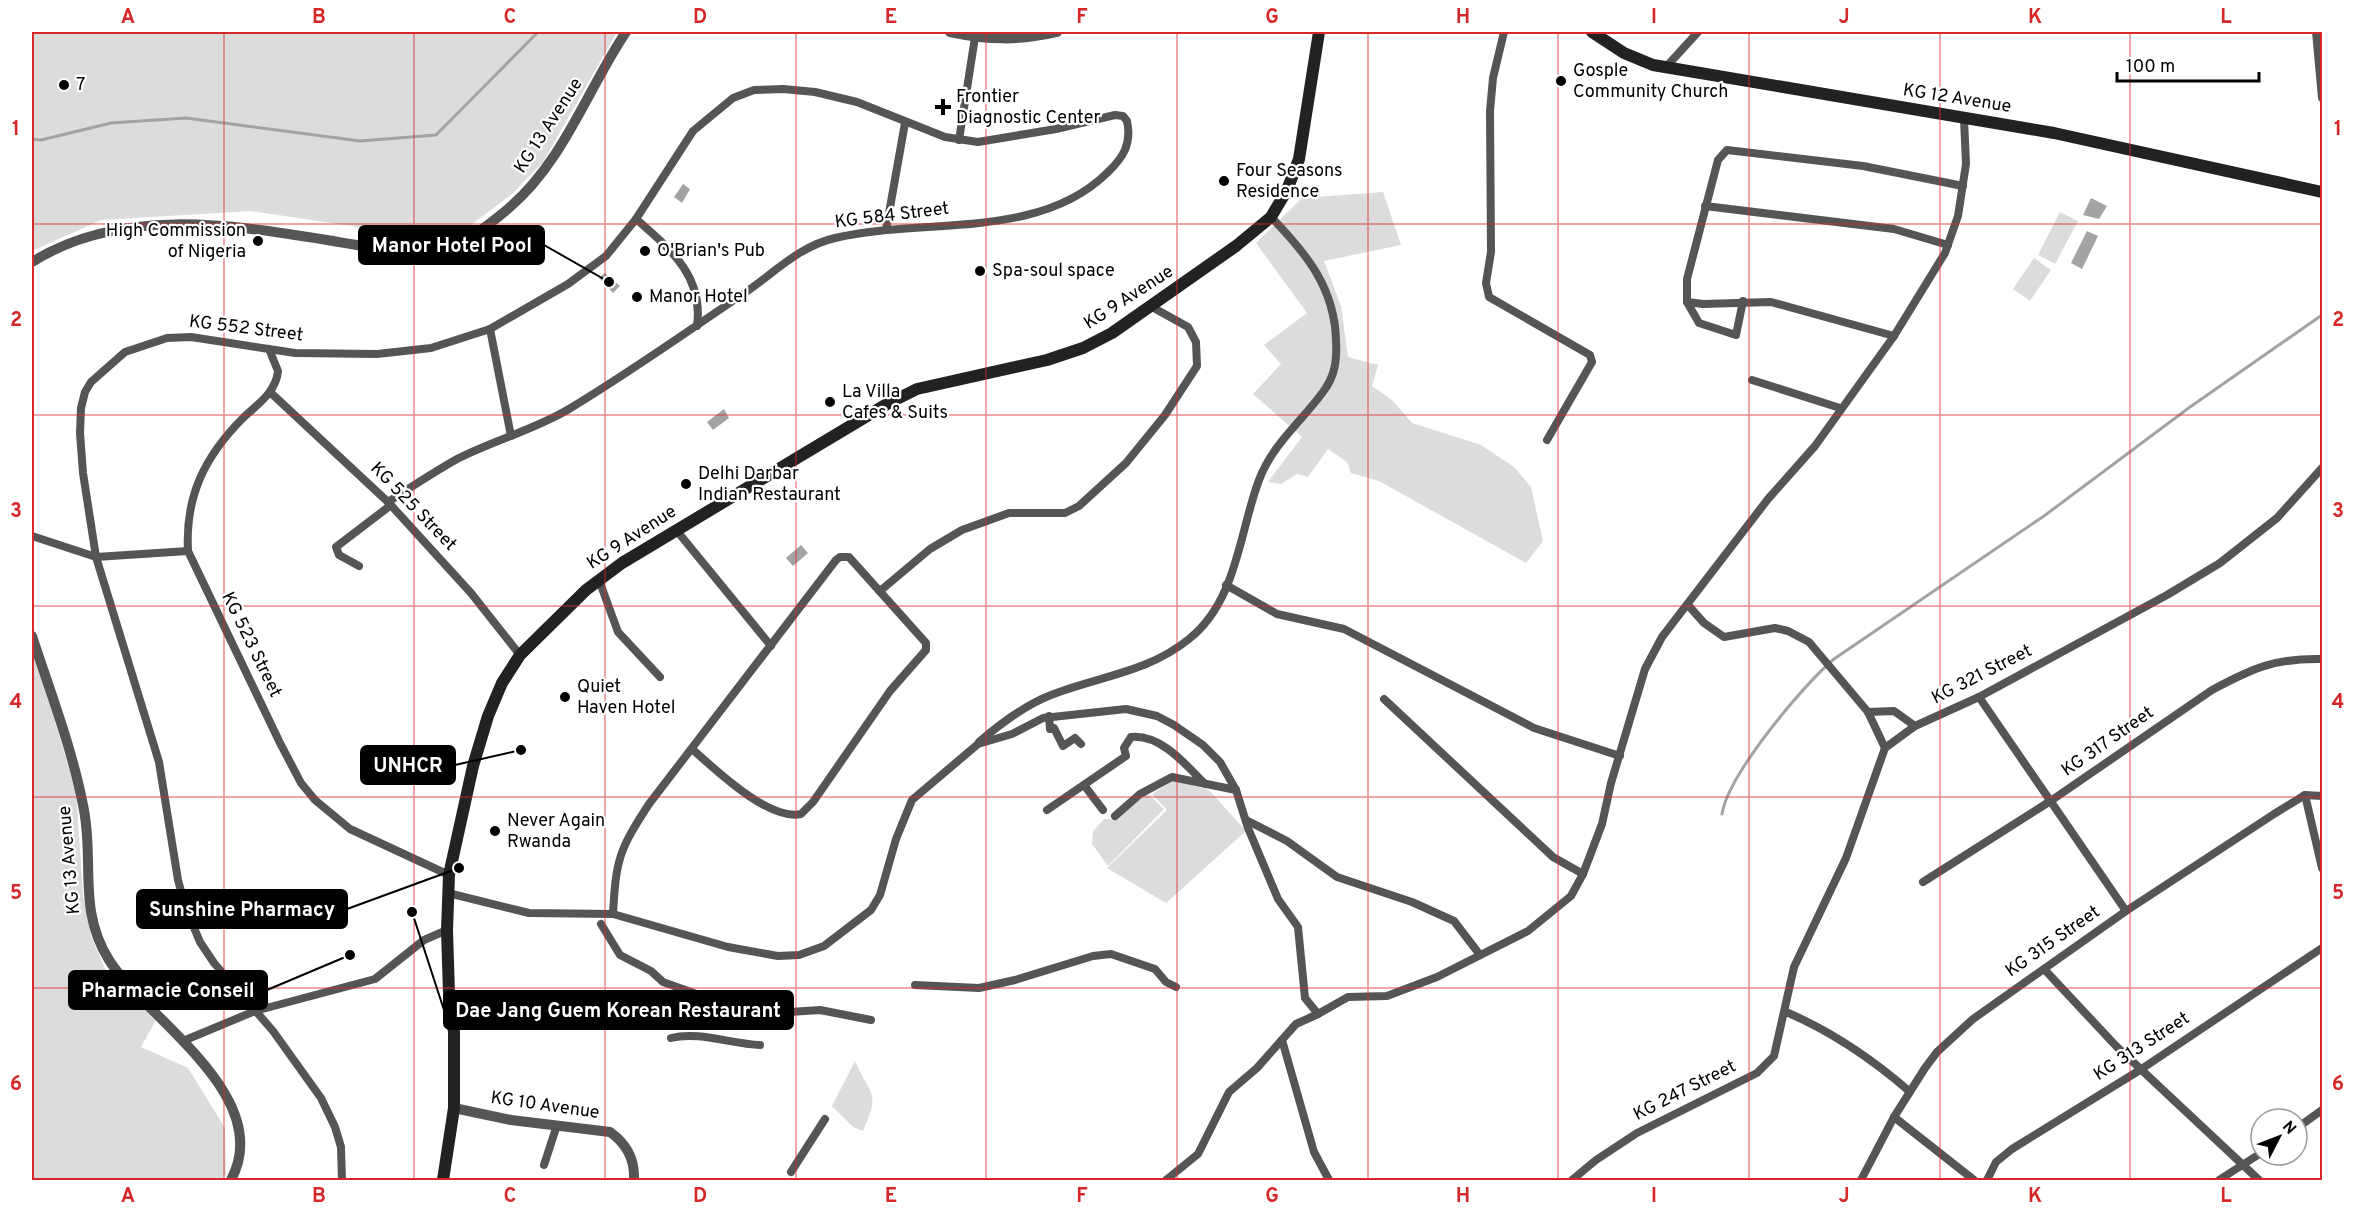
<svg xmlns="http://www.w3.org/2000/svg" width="2354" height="1212" viewBox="0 0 2354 1212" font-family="Overpass,sans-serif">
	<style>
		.green { fill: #dcdcdc }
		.water { fill: #a3a3a3 }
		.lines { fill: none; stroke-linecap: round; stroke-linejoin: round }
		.stream { stroke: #a3a3a3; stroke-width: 3 }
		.minor { stroke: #555; stroke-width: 8 }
		.tertiary { stroke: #555; stroke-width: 10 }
		.secondary { stroke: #222; stroke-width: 12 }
		.grid { fill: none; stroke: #d62828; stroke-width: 1.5; stroke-opacity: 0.55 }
		.poi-dot { fill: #000; stroke: #fff; stroke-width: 2 }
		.labels { text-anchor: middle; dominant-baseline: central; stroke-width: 4.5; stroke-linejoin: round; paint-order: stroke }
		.poi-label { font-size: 18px; fill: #000; stroke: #fff; text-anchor: start }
		.street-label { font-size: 18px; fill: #000; stroke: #fff }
		.leader { fill: none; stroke: #000; stroke-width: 2 }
		.callout-dot { fill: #000; stroke: #fff; stroke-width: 2 }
		.callout { fill: #000; stroke: #000; stroke-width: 2 }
		.callout-label { font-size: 20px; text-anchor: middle; font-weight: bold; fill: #fff }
		.neatline { fill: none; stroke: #d62828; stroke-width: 2 }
		.grid-label { font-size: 20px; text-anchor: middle; font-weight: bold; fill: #d62828 }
	</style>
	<rect width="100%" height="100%" fill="#fff"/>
	<g class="green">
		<path d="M32,32h585l-74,130 -31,32 -37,28 -27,16 -46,4 -50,-16 -101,-15 -150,9 -69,31z"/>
		<path d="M1383,192l18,53 -77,16 17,45 7,51 30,8 -6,21 20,14 20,23 69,22 33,22 17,20 12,54 -17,22 -147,-82 -28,-8 -4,-11 -19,-13 -20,28 -11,-3 -16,10 -13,-2 34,-45 -49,-43 28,-30 -17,-19 43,-32 -51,-70 46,-45z"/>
		<path d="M2060,212l18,9 -23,43 -17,-9z"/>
		<path d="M2034,258l17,12 -21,31 -17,-12z"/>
		<path d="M32,647l44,143 7,105 8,41 15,35 50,49 -15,27 47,21 37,60 1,46 -4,6h-190z"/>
		<path d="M1174,780l35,10 37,41 -80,72 -59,-35 60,-58 -15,-16z"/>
		<path d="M1147,793l17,16 -56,57 -16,-22 1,-13 11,-12h12z"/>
		<path d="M855,1061c16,36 26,30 8,70l-10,-4 -21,-21z"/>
	</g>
	<g class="water">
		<path d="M683,184l7,5 -8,14 -8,-6z"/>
		<path d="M2091,198l16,8 -8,13 -16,-4z"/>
		<path d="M2087,231l11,5 -16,33 -11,-6z"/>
		<path d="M605,273l15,13 -7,7 -14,-15z"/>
		<path d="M724,409l5,9 -16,12 -6,-8z"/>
		<path d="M801,545l7,8 -15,13 -7,-8z"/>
	</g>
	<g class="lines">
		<g class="stream">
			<path d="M32,139l9,1 70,-17 75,-5 174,23 76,-6 102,-103"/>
			<path d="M1722,814c6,-39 80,-128 112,-155l210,-143 146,-109 132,-92"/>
		</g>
		<g class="minor">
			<path d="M1504,32l-11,46 -3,33 1,141 -5,31 3,14 101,58 2,7 -45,78"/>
			<path d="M2316,32l6,66"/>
			<path d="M1666,67l32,-35"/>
			<path d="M959,140l16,-103"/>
			<path d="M1705,206l189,23 54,16"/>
			<path d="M636,219c34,30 68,57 61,107"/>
			<path d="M886,230l19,-107"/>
			<path d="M1743,301l-7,34 -37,-12 -12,-21v-23l31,-119 9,-10 136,16 100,20"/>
			<path d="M1687,302l16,2 68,-2 123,34"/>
			<path d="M490,329l21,107"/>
			<path d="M269,349l9,22c-2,21 -20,33 -35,47 -38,38 -58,78 -55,133l92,192 21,40 14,17 35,29 99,46"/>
			<path d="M1752,380l88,28"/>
			<path d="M271,393l117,109 83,91 49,62"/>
			<path d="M677,531l94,115"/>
			<path d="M32,536l64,21 92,-6"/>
			<path d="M359,566l-20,-11 -3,-8 55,-42"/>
			<path d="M599,580l19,52 42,45"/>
			<path d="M1226,585l51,29 67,15 190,99 86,28"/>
			<path d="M880,591l50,-42 32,-19 47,-17h56l14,-7 47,-43 39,-48 32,-49 -1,-24 -8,-15 -36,-20"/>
			<path d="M1688,605l16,18 20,14 51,-9 13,3 21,11 59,70 17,36"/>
			<path d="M1979,697l147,214"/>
			<path d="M1384,699l169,158 30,17"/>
			<path d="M1868,712l26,-1 21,15"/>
			<path d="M1049,716l1,13 4,-1 9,18 12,-8 6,6"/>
			<path d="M979,742c21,-18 46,-37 72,-47 48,-19 96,-22 138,-56 48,-38 50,-106 70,-159 13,-35 42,-58 64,-88 12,-16 14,-31 13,-51 -1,-53 -30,-88 -65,-124"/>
			<path d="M1084,785l19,25"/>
			<path d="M2305,795l17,73"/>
			<path d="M1047,810l79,-54 -2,-8 7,-11c30,-3 55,28 74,47"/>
			<path d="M1115,816l25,-22 32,-17 64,13"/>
			<path d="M1246,820l41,21 50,36 75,25 42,19 26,34"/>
			<path d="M1923,882l129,-82 160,-110c41,-22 63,-32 110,-31"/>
			<path d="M448,893l81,20 84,1 115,33 50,9 21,-1 25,-9 47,-36 9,-15 16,-56 16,-39 66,-56 34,-10 31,-16 83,-9 31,7 17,9 29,20 17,17 16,28 12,38 30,71 20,28 7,71 13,16 30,-17 39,-1 50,-19 91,-46 43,-35 12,-22 19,-50 9,-41 34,-114 17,-32 106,-138 47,-53 79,-110 51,-83 13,-37 8,-52 -2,-45"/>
			<path d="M613,914c3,-55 6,-64 36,-110l187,-244 4,-3h9l77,86v7l-36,41 -77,111 -12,12c-33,7 -86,-45 -109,-65"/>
			<path d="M601,924l19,31 31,16 12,11 39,14 72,17 46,-3 51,10"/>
			<path d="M2044,969l72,77 143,134"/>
			<path d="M915,985l64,3 36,-8 78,-24 18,-2 44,15 11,13 10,5"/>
			<path d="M1786,1012c47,20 85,46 123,79"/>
			<path d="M671,1038c27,-7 61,6 89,7"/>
			<path d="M1282,1040l32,112 15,28"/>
			<path d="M183,1041l72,-30 120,-32 49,-39 23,-10"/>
			<path d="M1894,1117l80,63"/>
			<path d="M2297,1128l25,-18"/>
			<path d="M544,1165l13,-40"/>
			<path d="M791,1172l34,-53"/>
			<path d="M342,1180l-1,-33 -6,-20 -14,-29 -48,-67 -59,-68 -14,-21 -14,-33 -8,-29 -19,-118 -63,-205 -13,-84 -3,-40 1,-25 4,-16 6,-10 34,-30 42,-14 24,-1 104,16 82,1 54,-6 59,-19 78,-45 38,-28 30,-37 57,-88 40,-33 21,-8 29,-1 32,3 42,10 88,35 33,5 78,-13 59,-14 8,1 4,5c5,23 -4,37 -20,52 -69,68 -185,44 -272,65 -36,8 -62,36 -92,56 -58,39 -114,79 -174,115 -35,21 -75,31 -112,50 -23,13 -46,28 -69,43"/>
			<path d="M1166,1180l32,-26 31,-62 28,-24 39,-44 22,-10"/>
			<path d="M1572,1180l24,-20 41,-27 120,-60 17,-17 20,-89 52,-109 39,-110 30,-22 64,-29 188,-102 53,-32 57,-45 45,-50"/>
			<path d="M1861,1180l33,-63 31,-49 12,-16 36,-33 153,-108 148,-97 31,-19 17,1"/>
			<path d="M1987,1180l9,-18 16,-13 128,-79 182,-122"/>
			<path d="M2219,1180l42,-27"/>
		</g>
		<g class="tertiary">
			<path d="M950,32c38,8 69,9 107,0"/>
			<path d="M32,262c88,-55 196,-38 295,-22 42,7 82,16 125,4 21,-6 40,-22 57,-36 55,-47 78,-118 117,-176"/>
			<path d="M32,636c19,58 41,115 52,174 10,54 -6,101 25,150 38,60 167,136 122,220"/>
			<path d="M454,1108l57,12 99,12c17,12 25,27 24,48"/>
		</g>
		<g class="secondary">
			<path d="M1592,32l32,21 29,12 401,68 268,59"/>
			<path d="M443,1180l11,-72v-76l-5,-38 -2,-64 2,-55 24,-109 15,-50 14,-33 18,-28 66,-65 36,-27 265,-159 30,-15 130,-29 36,-12 29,-15 124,-87 35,-29 16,-27 12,-31 20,-127"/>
		</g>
	</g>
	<path class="grid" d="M224,32v1148M414,32v1148M605,32v1148M796,32v1148M986,32v1148M1177,32v1148M1368,32v1148M1558,32v1148M1749,32v1148M1940,32v1148M2130,32v1148M32,224h2290M32,415h2290M32,606h2290M32,797h2290M32,988h2290"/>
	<g class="poi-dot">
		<circle cx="1561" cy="81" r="6"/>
		<circle cx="64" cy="85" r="6"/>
		<path d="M940 98h6v6h6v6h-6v6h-6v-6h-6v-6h6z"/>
		<circle cx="1224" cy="181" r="6"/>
		<circle cx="258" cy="241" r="6"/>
		<circle cx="645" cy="251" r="6"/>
		<circle cx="980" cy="271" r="6"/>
		<circle cx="637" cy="297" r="6"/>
		<circle cx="830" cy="402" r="6"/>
		<circle cx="686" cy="484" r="6"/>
		<circle cx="565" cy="697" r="6"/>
		<circle cx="495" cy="831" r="6"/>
	</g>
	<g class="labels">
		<g class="poi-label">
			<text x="1573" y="71">Gosple<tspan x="1573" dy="21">Community Church</tspan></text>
			<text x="76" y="85">7</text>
			<text x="956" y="97">Frontier<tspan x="956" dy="21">Diagnostic Center</tspan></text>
			<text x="1236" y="171">Four Seasons<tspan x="1236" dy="21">Residence</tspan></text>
			<text x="246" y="231" text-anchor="end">High Commission<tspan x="246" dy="21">of Nigeria</tspan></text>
			<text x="657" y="251">O'Brian's Pub</text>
			<text x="992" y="271">Spa-soul space</text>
			<text x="649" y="297">Manor Hotel</text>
			<text x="842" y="392">La Villa<tspan x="842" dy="21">Cafes &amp; Suits</tspan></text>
			<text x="698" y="474">Delhi Darbar<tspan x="698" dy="21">Indian Restaurant</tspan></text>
			<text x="577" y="687">Quiet<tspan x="577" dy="21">Haven Hotel</tspan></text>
			<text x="507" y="821">Never Again<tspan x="507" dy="21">Rwanda</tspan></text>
		</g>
		<g class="street-label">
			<text transform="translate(1957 99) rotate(9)">KG 12 Avenue</text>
			<text transform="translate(549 126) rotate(-57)">KG 13 Avenue</text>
			<text transform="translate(892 216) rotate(-7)">KG 584 Street</text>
			<text transform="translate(1129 298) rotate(-33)">KG 9 Avenue</text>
			<text transform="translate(246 329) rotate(7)">KG 552 Street</text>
			<text transform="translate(413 507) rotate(46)">KG 525 Street</text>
			<text transform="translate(632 538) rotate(-33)">KG 9 Avenue</text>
			<text transform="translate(251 645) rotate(64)">KG 523 Street</text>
			<text transform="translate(1982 675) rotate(-27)">KG 321 Street</text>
			<text transform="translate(2108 742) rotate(-35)">KG 317 Street</text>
			<text transform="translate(70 860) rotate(-95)">KG 13 Avenue</text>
			<text transform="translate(2053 942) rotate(-35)">KG 315 Street</text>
			<text transform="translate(2142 1047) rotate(-33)">KG 313 Street</text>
			<text transform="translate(1685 1091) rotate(-27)">KG 247 Street</text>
			<text transform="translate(545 1106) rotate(8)">KG 10 Avenue</text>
		</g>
	</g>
	<path class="leader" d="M609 282L544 245M521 750L455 765M459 868L347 909M350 955L267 990M412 912L444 1010"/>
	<g class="callout-dot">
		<circle cx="609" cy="282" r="6"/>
		<circle cx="521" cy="750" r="6"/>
		<circle cx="459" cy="868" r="6"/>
		<circle cx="350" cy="955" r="6"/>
		<circle cx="412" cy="912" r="6"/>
	</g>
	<g class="callout">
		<rect x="359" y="226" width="185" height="38" rx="6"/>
		<rect x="361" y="746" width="94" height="38" rx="6"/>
		<rect x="137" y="890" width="210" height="38" rx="6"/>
		<rect x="69" y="971" width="198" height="38" rx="6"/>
		<rect x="444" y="991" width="349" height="38" rx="6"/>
	</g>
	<g class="callout-label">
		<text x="452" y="252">Manor Hotel Pool</text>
		<text x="408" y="772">UNHCR</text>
		<text x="242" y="916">Sunshine Pharmacy</text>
		<text x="168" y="997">Pharmacie Conseil</text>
		<text x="618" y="1017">Dae Jang Guem Korean Restaurant</text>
	</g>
	<rect width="2354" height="1212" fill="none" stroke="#ffffff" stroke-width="66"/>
	<g transform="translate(2279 1137) rotate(48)"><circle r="28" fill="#ffffff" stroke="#999999" stroke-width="1.5"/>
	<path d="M0-4.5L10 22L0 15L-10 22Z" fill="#000000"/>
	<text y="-9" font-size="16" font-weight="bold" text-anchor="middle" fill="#000000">N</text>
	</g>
	<path d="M2117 72v9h142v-9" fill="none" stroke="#000000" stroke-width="3"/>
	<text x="2126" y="72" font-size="18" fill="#000000" stroke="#ffffff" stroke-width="4.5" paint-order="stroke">100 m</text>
	<rect x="33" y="33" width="2288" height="1146" class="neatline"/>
	<g class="grid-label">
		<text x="128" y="23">A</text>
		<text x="319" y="23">B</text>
		<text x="510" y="23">C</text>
		<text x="700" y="23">D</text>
		<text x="891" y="23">E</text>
		<text x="1082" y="23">F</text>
		<text x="1272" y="23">G</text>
		<text x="1463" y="23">H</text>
		<text x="1654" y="23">I</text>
		<text x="1844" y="23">J</text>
		<text x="2035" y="23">K</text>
		<text x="2226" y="23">L</text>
		<text x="16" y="135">1</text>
		<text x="2338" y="135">1</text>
		<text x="16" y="326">2</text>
		<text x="2338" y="326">2</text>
		<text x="16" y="517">3</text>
		<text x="2338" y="517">3</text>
		<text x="16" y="708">4</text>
		<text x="2338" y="708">4</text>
		<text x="16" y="899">5</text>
		<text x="2338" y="899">5</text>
		<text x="16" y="1090">6</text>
		<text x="2338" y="1090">6</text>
		<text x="128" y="1202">A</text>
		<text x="319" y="1202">B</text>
		<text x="510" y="1202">C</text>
		<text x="700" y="1202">D</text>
		<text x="891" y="1202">E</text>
		<text x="1082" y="1202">F</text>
		<text x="1272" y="1202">G</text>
		<text x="1463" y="1202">H</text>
		<text x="1654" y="1202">I</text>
		<text x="1844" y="1202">J</text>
		<text x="2035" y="1202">K</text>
		<text x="2226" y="1202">L</text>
	</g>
</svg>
